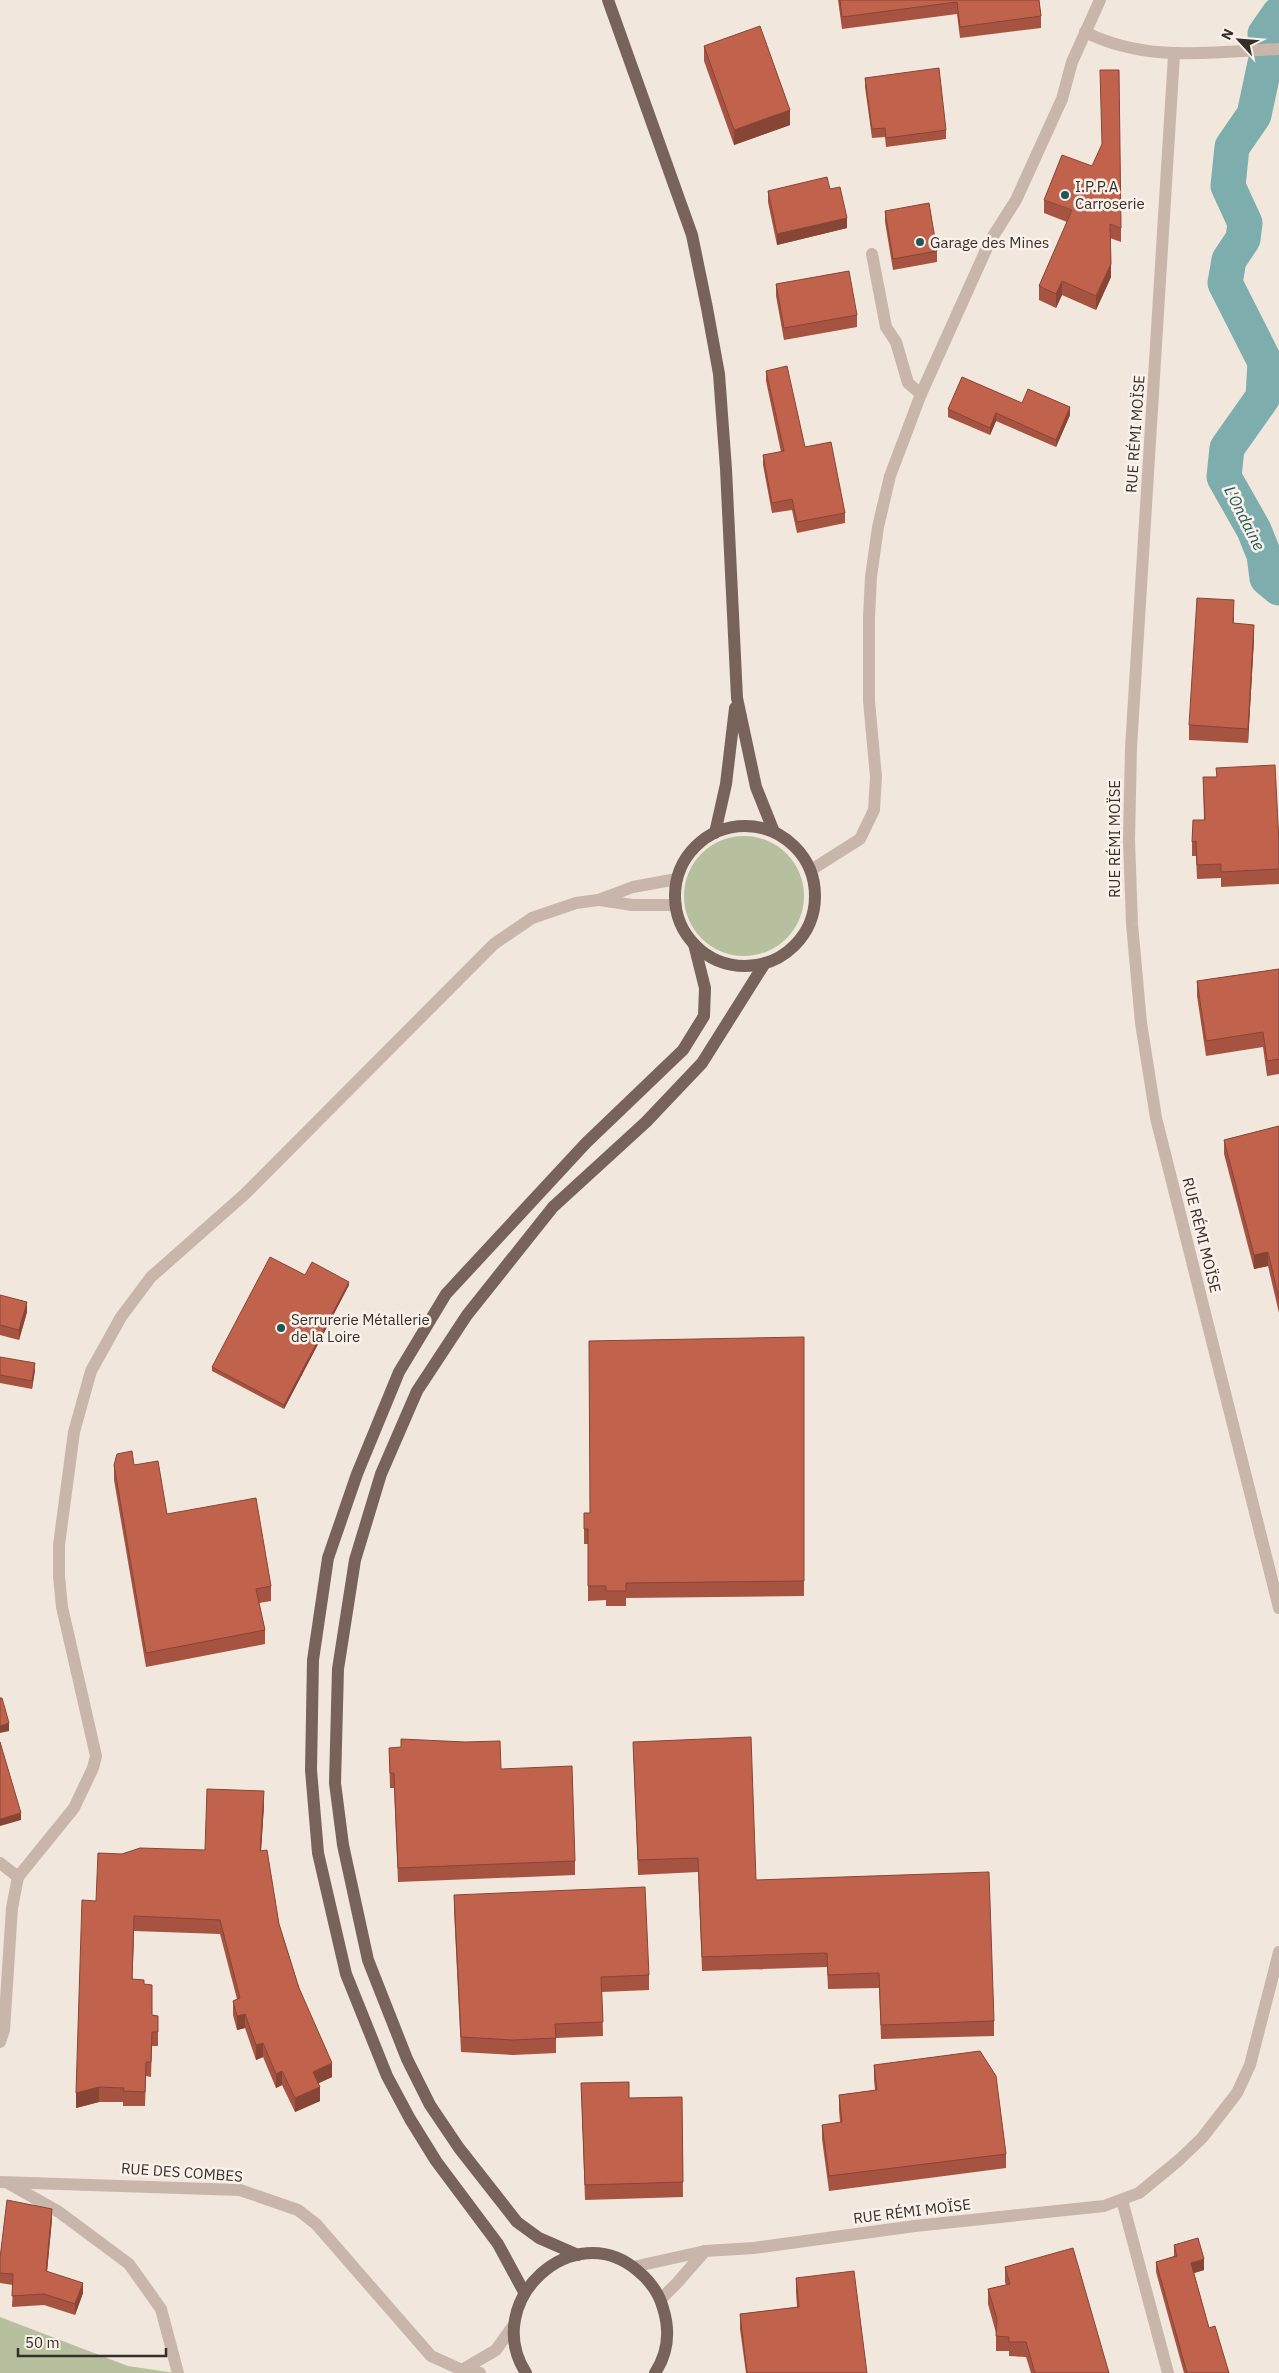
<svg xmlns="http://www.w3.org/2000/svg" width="1279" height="2373" viewBox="0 0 1279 2373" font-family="'IBM Plex Sans',sans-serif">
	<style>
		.green { fill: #b6c09e }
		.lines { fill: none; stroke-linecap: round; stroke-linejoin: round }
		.river { stroke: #7dadad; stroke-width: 35 }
		.minor { stroke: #c9b6aa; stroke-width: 12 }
		.major { stroke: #78635b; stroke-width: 12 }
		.wall { fill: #a65441 }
		.shaded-wall { fill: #874535 }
		.building { fill: #c1624c; stroke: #874535 }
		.poi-dot { fill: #205657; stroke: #f9f1ea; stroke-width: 2 }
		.labels { text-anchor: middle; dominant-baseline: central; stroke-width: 5; stroke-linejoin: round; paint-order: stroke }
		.poi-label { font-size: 15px; fill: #372d29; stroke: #f9f1ea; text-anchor: start }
		.street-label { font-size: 15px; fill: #372d29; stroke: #f9f1ea }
		.water-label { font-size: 16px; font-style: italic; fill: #205657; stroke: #f9f1ea }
	</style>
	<rect width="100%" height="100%" fill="#f1e7dd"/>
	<g class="green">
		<circle cx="744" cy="896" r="60"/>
		<path d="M0,2317l128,49 47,7h-175z"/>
	</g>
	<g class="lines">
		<g class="river">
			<path d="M1265,34l14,-20"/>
			<path d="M1265,63l-11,52 -22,32 -4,39 17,37 -2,16 -14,21 -4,23 40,79 -2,35 -36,51 -3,29 30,53 10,25 3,23 12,10"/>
		</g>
		<g class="minor">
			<path d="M1085,32c61,31 128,20 194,17"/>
			<path d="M1174,55l-43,693 -2,92 3,84 9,99 15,95 123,490"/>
			<path d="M872,254l14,73 10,15 12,41 13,11"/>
			<path d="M811,870l49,-31 14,-29 2,-33 -7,-76v-84l2,-40 7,-50 12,-51 31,-82 69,-153 26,-41 46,-101 10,-37 28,-62"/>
			<path d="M600,900l32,5h44"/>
			<path d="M0,1863l18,14"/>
			<path d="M0,2042l4,-12 8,-122 6,-31 56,-69 19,-40 3,-12 -34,-149 -3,-31v-31l15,-113 17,-61 30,-54 30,-40 94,-83 249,-250 38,-26 44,-15 22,-3 35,-13 44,-8"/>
			<path d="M0,2182l240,8 58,20 18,14 115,132 31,14 18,3"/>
			<path d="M8,2183l51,29 70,52 32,45 17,64"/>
			<path d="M1122,2200l46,173"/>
			<path d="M633,2267l72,-16 49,-3 161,-22 189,-20 35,-13 40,-33 23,-22 35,-45 13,-28 29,-113"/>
			<path d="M661,2299l16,-16 28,-32"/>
			<path d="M462,2370l34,-20 17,-24"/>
		</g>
		<g class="major">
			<path d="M608,0l84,235 15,73 12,66 7,95 11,229 19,89 18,45"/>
			<circle cx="745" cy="896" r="70"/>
			<path d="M715,833l11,-49 9,-76"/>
			<path d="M578,2255l-39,-17 -22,-16 -58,-74 -29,-43 -23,-46 -39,-99 -25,-115 -8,-62 3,-114 17,-109 26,-86 36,-83 50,-76 86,-108 93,-85 56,-59 63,-100"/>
			<path d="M524,2292l-26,-48 -62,-83 -26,-42 -23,-43 -41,-102 -28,-121 -7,-83 2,-110 15,-102 29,-84 42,-102 47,-78 140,-151 97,-93 21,-34 1,-28 -11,-44"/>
			<path d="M526,2373c-46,-72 48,-158 112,-102 12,10 21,22 25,37 7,22 5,45 -8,65"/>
		</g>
	</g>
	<g class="wall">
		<path d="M838,0h201l2,16v12l-81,10 -3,-24 -115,15z"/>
		<path d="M704,46l86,79 -56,20 -30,-84z"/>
		<path d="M865,78l81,52v9l-60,8 -1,-10 -13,1 -7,-51z"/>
		<path d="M830,189l17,39 -70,17 -9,-43v-11z"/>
		<path d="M1044,200l77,28v14l-11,-4 1,39 -15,33 -34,-15 -6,13 -17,-8v-14l28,-64 -23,-9z"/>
		<path d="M885,211l52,40v11l-44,8 -8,-48z"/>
		<path d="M776,284l81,31v12l-73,13 -8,-44z"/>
		<path d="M766,371l39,76 40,66v10l-48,10 -5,-23 -20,3 -9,-48v-10l18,-3 -15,-71z"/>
		<path d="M1022,403l48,12 -14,32 -60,-26 -6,14 -42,-18v-8z"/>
		<path d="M1234,615v8l20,16 -6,104 -59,-3v-15z"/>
		<path d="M1203,777l76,65v42l-58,3v-9l-24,1 -1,-23h-4v-14l12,-22z"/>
		<path d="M1279,969v105l-12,2 -4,-29 -57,9 -9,-60v-15z"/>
		<path d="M1279,1126v187l-11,-47 -14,3 -30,-115v-14z"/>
		<path d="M305,1275l44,10 -65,124 -72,-38v-4z"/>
		<path d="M0,1295l27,17 -8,28 -19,-5z"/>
		<path d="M804,1337v259l-178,2v8h-20v-6l-18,1v-57h-4v-31h6z"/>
		<path d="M0,1357l35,13 -3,19 -32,-6z"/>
		<path d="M114,1465h20l33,49 104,72v15l-12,2 6,27v14l-119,23 -32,-187z"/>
		<path d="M633,1742l123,138 238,141v15l-113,3 -2,-51 -51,1 -1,-22 -125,4 -4,-99 -60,3z"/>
		<path d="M389,1748l112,21 74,92v14l-177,7 -4,-94h-4z"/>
		<path d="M264,1805l-3,46 18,73 20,64 33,89 -14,6 2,18 -25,11 -13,-27 -6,3 -13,-31 -7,3 -11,-32 -8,2 -4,-15v-14l4,-2 -17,-65 -86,-3 -2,48 12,5 8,31 6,1v30h-6l-1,31 -5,-1 -1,30h-22v-4h-24l-23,6 20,-207 109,-51z"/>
		<path d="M454,1895l195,80v15l-47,2 1,44 -47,2v15l-43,2 -52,-3 -7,-142z"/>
		<path d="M874,2065l132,89v14l-177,23 -7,-52v-14l18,-3 -1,-12v-15l36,-5 -1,-10z"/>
		<path d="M581,2083l48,15 53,-1 1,100 -98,3z"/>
		<path d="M52,2219l-5,53 36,21 -8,22 -31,-10 -32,2 1,-22 -13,-2v-25z"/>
		<path d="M1174,2245l30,25 -10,3 15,55 20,45h-45l-28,-101v-10l18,-6z"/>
		<path d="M1005,2267l104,106h-78l-5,-16 -17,-1v-5h-13v-18l-8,-29v-15l18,-4 -1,-3z"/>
		<path d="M796,2278l71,95h-121l-6,-44v-15l57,-7 -1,-14z"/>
	</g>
	<g class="shaded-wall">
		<path d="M790,110v15l-56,20v-15z"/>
		<path d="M847,218v10l-70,17v-11z"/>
		<path d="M1111,264v13l-15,33v-14z"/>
		<path d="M1062,281v14l-6,13v-14z"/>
		<path d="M1070,407v8l-14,32v-7z"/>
		<path d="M996,413v8l-6,14v-7z"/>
		<path d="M1254,625v14l-6,104v-14z"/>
		<path d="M1268,1252v14l-14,3v-14z"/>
		<path d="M349,1282v3l-65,124v-4z"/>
		<path d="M27,1302v10l-8,28v-10z"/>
		<path d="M35,1363v7l-3,19v-8z"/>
		<path d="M9,1723v8l-9,2v-7z"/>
		<path d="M264,1791v14l-4,61v-15z"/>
		<path d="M21,1813v7l-21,6v-7z"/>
		<path d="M134,1916v15l-2,63v-15z"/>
		<path d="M245,2014v14l-8,2v-14z"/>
		<path d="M263,2043v14l-7,3v-15z"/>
		<path d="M332,2063v14l-19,9v-14z"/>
		<path d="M282,2071v14l-6,3v-14z"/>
		<path d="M99,2087v15l-23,6v-15z"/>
		<path d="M320,2087v14l-25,11v-14z"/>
		<path d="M52,2209v10l-6,63v-11z"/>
		<path d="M1204,2259v11l-13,4v-11z"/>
		<path d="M83,2283v10l-8,22v-11z"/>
	</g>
	<g class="building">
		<path d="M840,0h199l2,16 -81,11 -3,-25 -115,15z"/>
		<path d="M760,26l30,84 -56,20 -30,-84z"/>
		<path d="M939,68l7,62 -60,8 -1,-10 -13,1 -7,-51z"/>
		<path d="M1100,70h19l2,158 -11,-4 1,40 -15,32 -34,-15 -6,13 -17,-8 33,-76 -28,-10 18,-45 30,11 10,-22z"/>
		<path d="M827,177l3,12 10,-2 7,31 -70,16 -9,-43z"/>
		<path d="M929,203l8,48 -44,8 -8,-48z"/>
		<path d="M849,271l8,44 -73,13 -8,-44z"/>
		<path d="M787,366l18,81 26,-5 14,71 -48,9 -5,-23 -20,4 -9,-48 21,-4 -18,-80z"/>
		<path d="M962,377l60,26 6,-14 42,18 -14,33 -60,-27 -6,15 -42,-19z"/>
		<path d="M1197,598l37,2 -1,23 21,2 -6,104 -59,-4z"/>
		<path d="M1275,765l4,77v27l-58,3v-8l-24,1 -1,-24 -4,1 1,-22h12l-2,-43h14l-1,-9z"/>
		<path d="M1279,969v90l-12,2 -4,-29 -57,9 -9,-60z"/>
		<path d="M1279,1126v173l-11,-47 -14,3 -30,-115z"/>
		<path d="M270,1257l35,18 7,-13 37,20 -65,123 -72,-38z"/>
		<path d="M0,1295l27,7 -8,28 -19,-5z"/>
		<path d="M804,1337v244l-178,2v8h-20v-5h-18v-57h-4v-16h6l-1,-172z"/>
		<path d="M0,1357l35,6 -3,18 -32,-6z"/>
		<path d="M132,1451l2,14 24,-4 9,53 89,-16 15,88 -15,3 9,41 -119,23 -32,-188 3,-11z"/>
		<path d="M0,1698h2l7,25 -9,3z"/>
		<path d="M751,1737l5,143 233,-8 5,149 -113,4 -2,-52 -51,2 -1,-22 -125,4 -4,-99 -60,2 -5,-118z"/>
		<path d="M401,1739l64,3 35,-1 1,28 71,-3 3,95 -177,7 -4,-95h-4l-1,-25 12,-1z"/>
		<path d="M0,1742l21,71 -21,6z"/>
		<path d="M207,1789l57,2 -4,60 7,-1 12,74 20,64 33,75 -19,9 7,15 -25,11 -13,-27 -6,3 -13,-31 -7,2 -11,-31 -8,2 -4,-15 7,-3 -20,-78 -86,-4 -2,63 12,1v4l8,1v30l6,1v16h-6l-1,30h-5l-1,30 -22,-1 1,-3 -25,-1 -23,6 6,-193 14,1 2,-48 24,1 18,-6 65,2z"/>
		<path d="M645,1887l4,88 -48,2 2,45 -48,2 1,14 -43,2 -52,-3 -7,-142z"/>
		<path d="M980,2051l16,25 10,78 -177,22 -7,-51 20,-3 -3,-27 38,-5 -3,-25z"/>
		<path d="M629,2082v16l53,-1 1,85 -98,3 -4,-102z"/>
		<path d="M7,2200l45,9 -6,62 37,12 -8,21 -31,-10 -32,2 1,-22 -13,-1v-15z"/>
		<path d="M1198,2238l6,21 -13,4 18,65 6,-2 14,47h-42l-31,-111 21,-6 -3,-11z"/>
		<path d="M1073,2248l36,125h-74l-9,-31h-17v-5l-13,-1 1,-17 -9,-30 22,-5 -5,-17z"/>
		<path d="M854,2271l13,102h-120l-7,-59 59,-7 -3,-29z"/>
	</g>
	<g class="poi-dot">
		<circle cx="1065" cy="195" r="5"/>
		<circle cx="920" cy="242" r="5"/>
		<circle cx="281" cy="1328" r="5"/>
	</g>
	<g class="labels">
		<g class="poi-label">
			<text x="1075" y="186">I.P.P.A<tspan x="1075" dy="17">Carroserie</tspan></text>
			<text x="930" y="242">Garage des Mines</text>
			<text x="291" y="1319">Serrurerie Métallerie<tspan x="291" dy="17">de la Loire</tspan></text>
		</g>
		<g class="street-label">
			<text transform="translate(1135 434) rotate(-86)">RUE RÉMI MOÏSE</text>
			<text transform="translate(1114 839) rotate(-90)">RUE RÉMI MOÏSE</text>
			<text transform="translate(1202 1235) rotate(76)">RUE RÉMI MOÏSE</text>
			<text transform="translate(182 2172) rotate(4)">RUE DES COMBES</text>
			<text transform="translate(912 2211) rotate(-7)">RUE RÉMI MOÏSE</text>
		</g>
		<g class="water-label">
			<text transform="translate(1245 518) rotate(63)">L'Ondaine</text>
		</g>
	</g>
	<g transform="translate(1239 40) rotate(296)" stroke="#f9f1ea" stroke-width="4" paint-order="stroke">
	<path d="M0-4L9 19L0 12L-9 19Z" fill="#372d29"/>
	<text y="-8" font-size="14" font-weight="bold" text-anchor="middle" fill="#372d29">N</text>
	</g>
	<path d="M18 2348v8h148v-8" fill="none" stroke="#372d29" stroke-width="2.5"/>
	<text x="25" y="2348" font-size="15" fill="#372d29" stroke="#f9f1ea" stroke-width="4" paint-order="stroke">50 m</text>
</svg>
